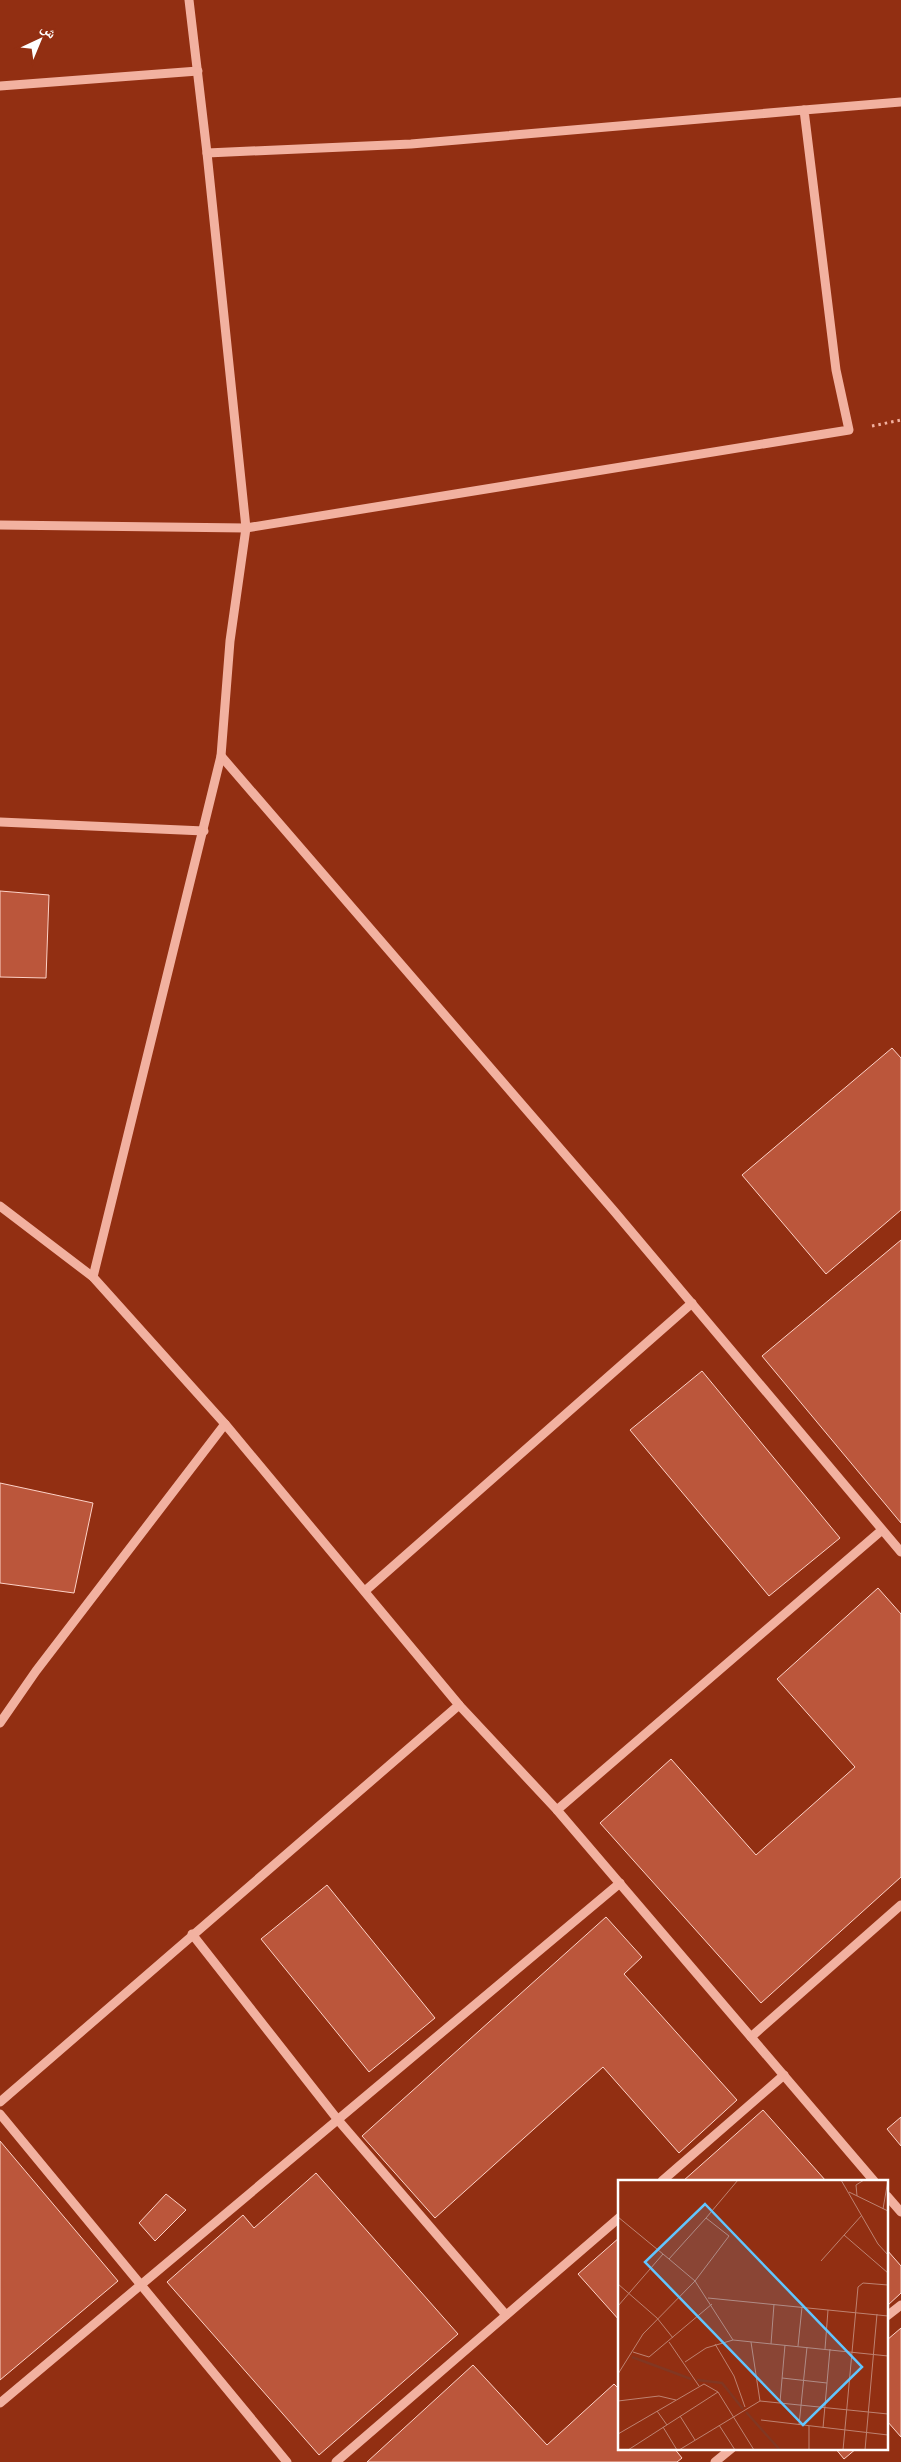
<svg xmlns="http://www.w3.org/2000/svg" width="901" height="2462" viewBox="0 0 901 2462" font-family="Mulish,'Noto Naskh Arabic',sans-serif">
	<style>
		.building { fill: #bb563b; stroke: #fdd2c7 }
		.lines { fill: none; stroke-linecap: round; stroke-linejoin: round }
		.path { stroke: #f2b1a0; stroke-width: 3; stroke-dasharray: 2.5 4; stroke-linecap: butt }
		.minor { stroke: #f2b1a0; stroke-width: 9 }
		.inset-river { fill: none; stroke: #823722; stroke-width: 2.5 }
		.inset-road { fill: none; stroke: #be8271; stroke-width: 1 }
		.view { fill: #61c5ff; fill-opacity: 0.15; stroke: #61c5ff; stroke-width: 2.5 }
		.inset-edge { fill: none; stroke: #fff; stroke-width: 2.5 }
	</style>
	<rect width="100%" height="100%" fill="#922f12"/>
	<g class="building">
		<path d="M0,891l49,4 -3,83 -46,-1z"/>
		<path d="M892,1048l9,10v152l-75,64 -84,-99z"/>
		<path d="M901,1240v283l-139,-167z"/>
		<path d="M702,1371l138,167 -71,58 -139,-166z"/>
		<path d="M0,1483l93,20 -19,90 -74,-10z"/>
		<path d="M878,1588l23,26v263l-140,126 -161,-180 71,-64 85,96 99,-88 -78,-88z"/>
		<path d="M327,1885l108,133 -66,54 -108,-133z"/>
		<path d="M606,1917l36,40 -18,17 113,126 -58,53 -76,-86 -168,151 -73,-82z"/>
		<path d="M763,2110l63,71h-143z"/>
		<path d="M901,2117v29l-14,-17z"/>
		<path d="M0,2141l118,140 -118,99z"/>
		<path d="M316,2173l142,161 -139,121 -152,-173 76,-67 11,13z"/>
		<path d="M166,2194l20,16 -31,31 -16,-18z"/>
		<path d="M620,2237v84l-42,-47z"/>
		<path d="M887,2250l14,16v27l-14,13z"/>
		<path d="M901,2328v109l-14,-16v-81z"/>
		<path d="M473,2365l74,80 67,-61 6,6v58h54l8,10 -5,4h-310z"/>
		<path d="M835,2448h22l-13,11z"/>
	</g>
	<g class="lines">
		<path class="path" d="M872,426l29,-6"/>
		<g class="minor">
			<path d="M189,0l18,153 204,-9 393,-34"/>
			<path d="M0,86l198,-15"/>
			<path d="M0,525l246,3 603,-98 -13,-60 -32,-260 97,-8"/>
			<path d="M221,756l393,455 287,341"/>
			<path d="M0,822l204,9"/>
			<path d="M0,1206l93,71 132,147 234,281 98,105 317,371"/>
			<path d="M93,1277l128,-521 9,-115 16,-113 -39,-375"/>
			<path d="M365,1591l327,-288"/>
			<path d="M0,1723l36,-52 189,-247"/>
			<path d="M557,1810l325,-280"/>
			<path d="M192,1934l146,186 168,195"/>
			<path d="M751,2037l150,-132"/>
			<path d="M0,2102l459,-397"/>
			<path d="M0,2114l287,348"/>
			<path d="M662,2181l122,-106"/>
			<path d="M887,2196l14,16"/>
			<path d="M887,2316l14,-11"/>
			<path d="M0,2403l620,-520"/>
			<path d="M336,2462l284,-245"/>
			<path d="M715,2462l17,-14"/>
		</g>
	</g>
	<g transform="translate(618 2180)">
		<rect width="270" height="270" fill="#922f12"/>
		<path class="inset-river" d="M14,177l59,22M79,200l25,3 21,26M128,232l34,38"/>
		<path class="inset-road" d="M223,0l37,64 10,11M231,12l39,19M239,16l-1,-11 8,-5M265,29l5,-29M0,37l51,42 37,-41M226,55l44,38M51,79l26,22 38,59M203,81l41,-46M0,104l39,34 16,20M90,118l180,18M0,126l45,-52M51,162l30,44M133,162l9,59M97,164l19,32 11,31M153,164l3,-40M180,166l4,-39M207,169l3,-39M15,172l16,5 63,-53M67,182l21,-14 27,-8 155,16M0,194l25,-40 52,-53 34,-45 -23,-18 32,-38M164,198l45,5M0,221l41,-5 17,4M162,222l5,-57M39,231l10,14M62,236l15,24M143,240l127,15M101,245l16,25M181,245l8,-78M45,247l14,23M205,248l7,-79M0,254l86,-50 14,8 36,58M10,270l90,-58M61,270l81,-49 128,13M191,270v-24M225,270l15,-163 5,-4 25,2M247,270l12,-136"/>
		<path class="view" d="M87,24l157,163 -59,58 -158,-163z"/>
		<rect width="270" height="270" class="inset-edge"/>
	</g>
	<g transform="translate(40 40) rotate(44)" stroke="#922f12" stroke-width="4" paint-order="stroke">
	<path d="M0-4L9 19L0 12L-9 19Z" fill="#ffffff"/>
	<text y="-8" font-size="14" font-weight="bold" text-anchor="middle" fill="#ffffff">ش</text>
	</g>
</svg>
